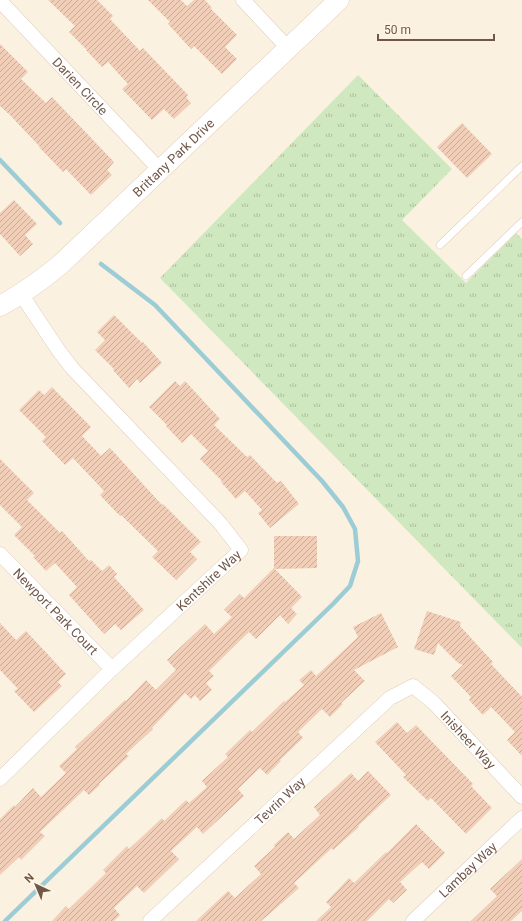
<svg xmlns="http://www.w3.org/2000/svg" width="522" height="921" viewBox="0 0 522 921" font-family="Roboto,sans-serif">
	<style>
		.grass { fill: url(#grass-tufts) }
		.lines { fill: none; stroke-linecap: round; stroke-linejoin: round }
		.stream { stroke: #9cccd5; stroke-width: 4.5 }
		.building { fill: url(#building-hatch) }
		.lane-casing { stroke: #dfcdbc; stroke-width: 8 }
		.street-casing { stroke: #dfcdbc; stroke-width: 15 }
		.secondary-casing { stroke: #e4ceba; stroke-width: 21 }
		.lane { stroke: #fff; stroke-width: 7 }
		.street { stroke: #fff; stroke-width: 14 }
		.secondary { stroke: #fff; stroke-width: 20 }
		.labels { text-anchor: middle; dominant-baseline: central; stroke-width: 3; stroke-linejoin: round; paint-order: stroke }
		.street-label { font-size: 13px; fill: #715748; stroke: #fff5e5 }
	</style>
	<defs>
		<pattern id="grass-tufts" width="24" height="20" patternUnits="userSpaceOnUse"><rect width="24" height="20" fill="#d0e8bf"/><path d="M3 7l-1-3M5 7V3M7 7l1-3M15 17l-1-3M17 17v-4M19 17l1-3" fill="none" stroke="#adbf9d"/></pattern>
		<pattern id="building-hatch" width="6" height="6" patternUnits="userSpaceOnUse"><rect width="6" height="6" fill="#f0ceb8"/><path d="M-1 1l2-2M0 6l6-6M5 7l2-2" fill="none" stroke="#c7aa98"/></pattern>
	</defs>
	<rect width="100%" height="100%" fill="#fbf1e0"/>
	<path class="grass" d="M358,75l94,94 -50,51 64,63 50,-50 6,6v409l-362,-370z"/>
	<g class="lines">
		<g class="stream">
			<path d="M0,160l60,63"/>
			<path d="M5,921l328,-317 17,-18 8,-25 -3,-32 -12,-22 -21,-26 -167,-176 -54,-41"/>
		</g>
	</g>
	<g class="building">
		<path d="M48,0h49l16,16 -3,3 30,32 3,-3 45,47 -2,2 5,6 -17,16 -10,-10 -12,11 -30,-31 6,-5 -20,-22 -6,5 -16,-17h1l-18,-18 6,-6z"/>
		<path d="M148,0h33l6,6 7,-6h11l7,8 -1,1 26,26 -12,12 12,12 -15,15 -28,-28 -3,3 -23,-25 2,-2z"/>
		<path d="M0,44l28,28 -7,7 25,24 6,-6 62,65 -7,8 5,5 -21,20 -25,-26 -3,3 -24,-25h1l-30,-32 -10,-9z"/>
		<path d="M462,123l30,31 -25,24 -30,-31z"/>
		<path d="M14,200l23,24 -12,11 8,9 -13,12 -20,-22v-21z"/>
		<path d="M114,315l28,28 1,-1 19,21 -22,20 -3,-4 -8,9 -16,-18 1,-1 -19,-19 10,-10 -8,-8z"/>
		<path d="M175,381l5,5 5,-5 35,38 -6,6 33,32 3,-2 27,28 4,-2 18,23 -29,24 -12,-15 4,-3 -17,-19 -9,8 -15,-17 1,-1 -22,-22 8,-8 -17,-17 -9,9 -16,-17 1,-1 -18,-18z"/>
		<path d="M52,387l39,40 -9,9 19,20 9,-8 52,57 1,-1 38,38 -11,10 7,7 -21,21 -24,-23 6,-6 -37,-36 -1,1 -20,-21 4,-4 -31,-33 -8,7 -23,-24 4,-4 -27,-27 20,-20 5,5z"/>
		<path d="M0,459l34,34 -7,7 33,33 2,-2 27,30 2,-1 11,11 7,-6 8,9 -3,3 30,33 -23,20 -6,-6 -11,10 -35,-39 8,-8 -22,-24 -9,8 -13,-14 2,-1 -21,-21 8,-8 -22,-22z"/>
		<path d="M274,536h43v32l-43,1z"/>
		<path d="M274,568l28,29 -11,11 6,6 -9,10 -8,-9 -24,24 -7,-7 -40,39 5,5 -8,7 6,7 -12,11 -5,-6 -4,4 -6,-6 -33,35 1,1 -27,25 3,2 -30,28 1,1 -11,10 -5,-5 -44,42 5,4 -24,24 -2,-3 -19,18v-56l14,-14 1,2 18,-19 8,9 25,-24 -7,-7 18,-17 -2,-2 50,-47 1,1 20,-21 10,10 20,-20 -9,-10 38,-36 9,10 18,-17 -8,-7 16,-16 4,4z"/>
		<path d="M427,611l34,11 -1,4 33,36 -2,2 31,33v59l-15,-16 8,-8 -24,-25 -8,8 -14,-15 2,-3 -20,-21 12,-11 -5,-2 -20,-20 -4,12 -20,-6z"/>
		<path d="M381,613l17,34 -44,23 11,11 -24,22 2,1 -13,13 -8,-8 -24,23 5,6 -23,22 1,1 -14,14 -7,-7 -22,21 6,7 -41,38 -6,-7 -26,24 8,8 -35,34 -7,-7 -23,22 6,7 -6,6h-62l14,-15 3,3 37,-36 -3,-3 24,-24 2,3 33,-31 2,3 22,-21 3,3 18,-16 -5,-6 26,-24 -3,-3 25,-24 2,2 32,-31 1,1 19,-17 -5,-5 12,-10 5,6 42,-39 -5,-10z"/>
		<path d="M0,623l16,17 10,-9 40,43 -8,8 4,4 -28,26 -20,-21 4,-2 -18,-19z"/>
		<path d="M397,722l10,11 9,-8 57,59 -2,2 21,22 -26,26 -35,-36 -3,3 -25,-24 3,-2 -31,-33z"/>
		<path d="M368,771l23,24 -33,31 1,1 -26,23 -1,-2 -38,35 5,5 -25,22 -13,11h-65l32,-30 7,7 26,-24 -7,-8 21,-19 -1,-2 14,-13 6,7 26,-24 -6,-8 37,-34 7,8z"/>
		<path d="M416,824l29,29 -16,16 -7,-7 -22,20 7,8 -14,13 -4,-4 -22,22h-51l15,-14 -5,-5 23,-24 5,5 32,-31 1,1z"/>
		<path d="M522,859v52l-11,10h-40l26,-25 -7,-7z"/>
	</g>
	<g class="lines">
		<defs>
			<g id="lane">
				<path d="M440,245l82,-79"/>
				<path d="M466,276l56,-54"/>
			</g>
			<g id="street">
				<path d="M243,0l45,48"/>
				<path id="s1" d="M0,1l160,169"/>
				<path id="s2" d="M0,554l112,115"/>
				<path id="s3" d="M0,779l112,-110 129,-119 -21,-27 -148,-155 -13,-17 -38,-57"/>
				<path id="s4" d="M150,921l240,-223 23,-12 21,17 88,94"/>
				<path id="s5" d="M413,921l109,-103"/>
			</g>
			<g id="secondary">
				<path id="s6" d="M0,306c22,-12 42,-26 61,-42l278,-264"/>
			</g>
		</defs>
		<use href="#lane" class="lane-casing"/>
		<use href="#street" class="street-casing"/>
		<use href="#secondary" class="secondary-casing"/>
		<use href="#lane" class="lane"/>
		<use href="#street" class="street"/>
		<use href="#secondary" class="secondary"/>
	</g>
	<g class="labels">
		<g class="street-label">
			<text stroke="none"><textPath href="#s1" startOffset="117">Darien Circle</textPath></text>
			<text stroke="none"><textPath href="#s6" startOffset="229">Brittany Park Drive</textPath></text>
			<text stroke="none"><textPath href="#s3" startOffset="288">Kentshire Way</textPath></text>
			<text stroke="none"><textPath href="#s2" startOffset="80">Newport Park Court</textPath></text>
			<text stroke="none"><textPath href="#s4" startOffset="431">Inisheer Way</textPath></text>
			<text stroke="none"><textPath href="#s4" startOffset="177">Tevrin Way</textPath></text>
			<text stroke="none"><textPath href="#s5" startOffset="75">Lambay Way</textPath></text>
		</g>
	</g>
	<g transform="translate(36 885) rotate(316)" stroke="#fff5e5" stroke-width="3" paint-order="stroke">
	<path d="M0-3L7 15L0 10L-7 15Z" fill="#715748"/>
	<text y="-6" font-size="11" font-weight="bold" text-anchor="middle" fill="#715748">N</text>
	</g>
	<path d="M378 34v6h116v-6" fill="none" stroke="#715748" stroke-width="2"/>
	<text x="384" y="34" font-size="12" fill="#715748" stroke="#fff5e5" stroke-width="3" paint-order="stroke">50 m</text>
</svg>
